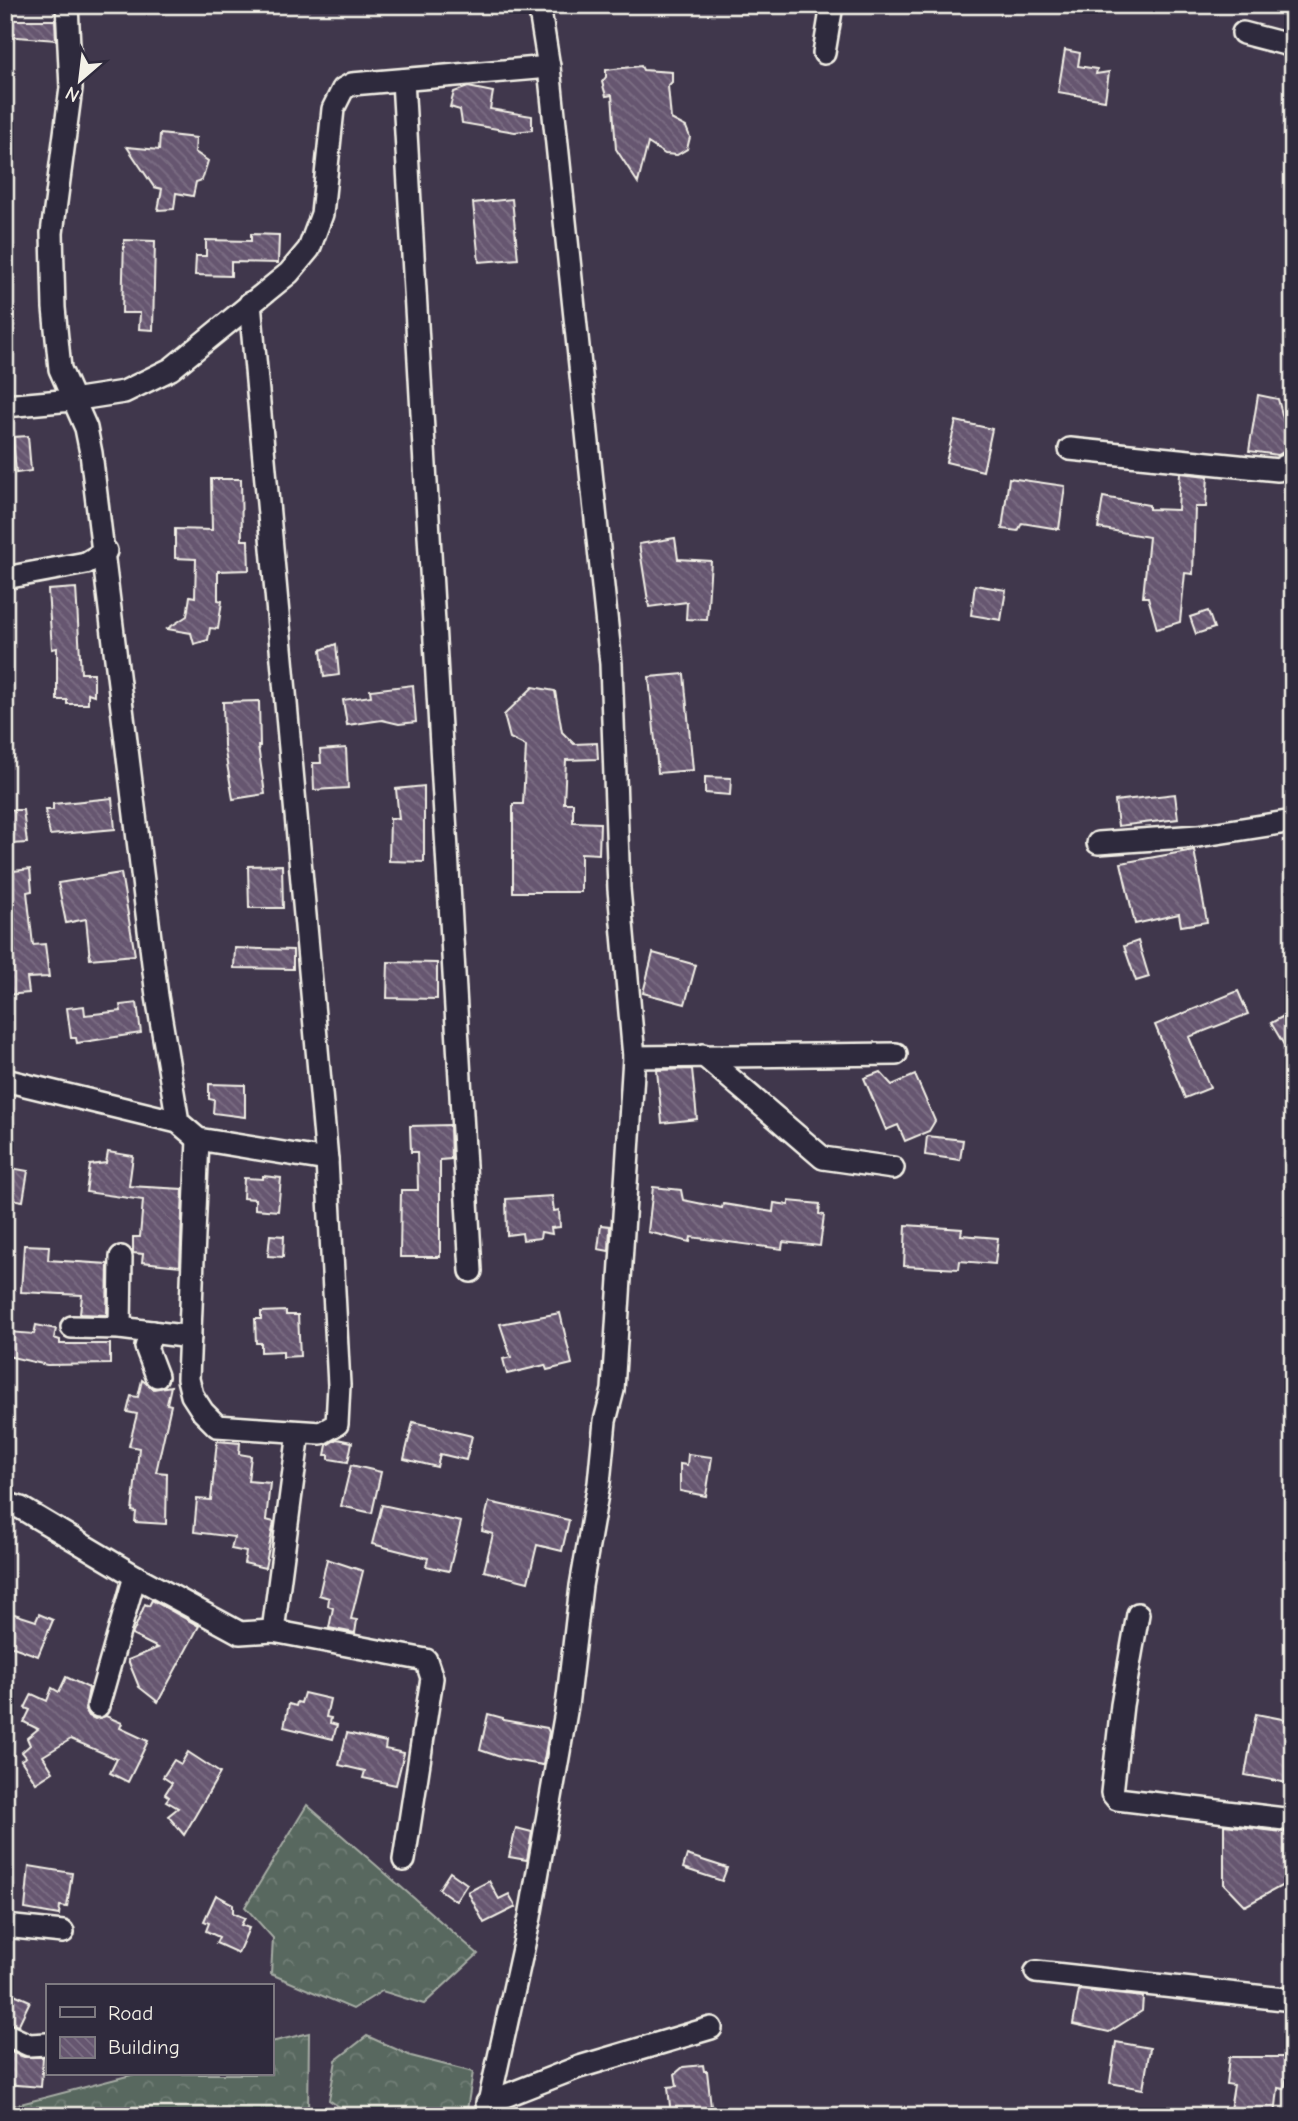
<svg xmlns="http://www.w3.org/2000/svg" width="1298" height="2121" viewBox="0 0 1298 2121" font-family="'Comic Neue',sans-serif">
	<style>
		.forest { fill: url(#forest-crowns); stroke: #a6aca4; stroke-width: 2 }
		.building { fill: url(#building-back-hatch); stroke: #f4f1e8; stroke-width: 2 }
		.lines { fill: none; stroke-linecap: round; stroke-linejoin: round }
		.minor-casing { stroke: #f4f1e8; stroke-width: 26 }
		.minor { stroke: #2f2a3d; stroke-width: 21 }
	</style>
	<defs>
		<pattern id="forest-crowns" width="20" height="18" patternUnits="userSpaceOnUse" patternTransform="scale(1.75)"><rect width="20" height="18" fill="#58685f"/><path d="M2 6a3 3 0 1 1 6 0M12 15a3 3 0 1 1 6 0" fill="none" stroke="#717e76"/></pattern>
		<pattern id="building-back-hatch" width="6" height="6" patternUnits="userSpaceOnUse" patternTransform="scale(1.75)"><rect width="6" height="6" fill="#665670"/><path d="M-1 5l2 2M0 0l6 6M5-1l2 2" fill="none" stroke="#7c6f84"/></pattern>
	</defs>
	<rect width="100%" height="100%" fill="#40374c"/>
	<filter id="ink" filterUnits="userSpaceOnUse"><feTurbulence type="fractalNoise" baseFrequency=".0143" numOctaves="2"/><feDisplacementMap in="SourceGraphic" scale="14" xChannelSelector="R" yChannelSelector="G"/><feConvolveMatrix kernelMatrix="1 2 1 2 8 2 1 2 1" color-interpolation-filters="sRGB"/></filter>
	<g filter="url(#ink)">
		<g class="forest">
			<path d="M307,1805l171,149 -54,50 -42,-13 -29,18 -82,-35 2,-36 -28,-31z"/>
			<path d="M309,2033l-1,83h-303v-8l130,-34h136v-32z"/>
			<path d="M367,2036l44,20 62,16 -7,44h-113l-24,-16 7,-40z"/>
		</g>
		<g class="building">
			<path d="M5,20h50l1,20 -51,-4z"/>
			<path d="M1065,50l15,3 -2,13 19,3 -1,5 13,-2 -4,28 -47,-8z"/>
			<path d="M641,66l2,4 29,2v10l-4,4 3,33 15,8 4,10 -3,12 -10,6 -12,-1 -17,-11 -10,40 -22,-34 -4,-54 -6,1 -4,-14 4,-5v-7z"/>
			<path d="M468,87l25,5 -3,17 42,7v14l-17,2 -53,-9 -2,-13 -10,-3 4,-15z"/>
			<path d="M160,134l36,4 -1,14 13,9 -6,19 -6,2 -3,14 -17,-3 -2,16 -16,1 4,-21 -8,-2 -27,-40 32,3z"/>
			<path d="M512,199l6,60 -39,3 -6,-59z"/>
			<path d="M251,234l28,1 -1,28 -47,-1v14l-36,-1 1,-19h10v-16l45,1z"/>
			<path d="M124,240l31,1 -2,89 -14,-1 1,-16h-18z"/>
			<path d="M1258,395l20,4 5,19 10,1 -1,18 -5,2 -2,12 -7,4 -29,-4z"/>
			<path d="M956,421l36,8 -9,42 -37,-9z"/>
			<path d="M28,436l3,35 -15,2 -3,-36z"/>
			<path d="M1180,473l28,3 -2,31h-11l-2,67 -8,-1 -5,49 -23,7 -9,-32h-5l6,-60 -51,-9 5,-31 46,8v4l29,1z"/>
			<path d="M1009,478l56,8 -6,43 -37,-6 -4,8 -16,-2z"/>
			<path d="M211,479h30l1,61h6l1,30 -31,1v29l4,1 -4,28 -8,-1 -2,12 -14,4 -3,-11 -24,-4 20,-13 3,-20 5,1 1,-38 -21,-1v-29l37,1z"/>
			<path d="M675,538l3,21 33,2 -4,59 -21,-1 1,-17 -38,5 -10,-63z"/>
			<path d="M975,585l31,5 -5,30 -30,-5z"/>
			<path d="M76,588l5,85h13v22l-6,-2v11h-21v-4h-10v-52l-5,1 -4,-59z"/>
			<path d="M1208,611l6,17 -18,6 -6,-17z"/>
			<path d="M336,644l3,31 -15,2 -3,-27z"/>
			<path d="M684,674l9,96 -35,3 -9,-96z"/>
			<path d="M413,685l3,37 -17,2 -17,-4 -35,5 -4,-25 28,-4 -1,-6z"/>
			<path d="M533,687l22,4 7,41 12,12 23,-1 1,16 -32,1 -2,43h9v19l27,1 -1,31 -18,-1v39h-68v-88h10l3,-58 -16,-8 -6,-23z"/>
			<path d="M259,701l1,45h-2l7,48 -32,5 -9,-53 -1,-44z"/>
			<path d="M346,748l2,40 -34,2 -1,-27h8l-1,-13z"/>
			<path d="M705,777l26,1 -1,17 -25,-2z"/>
			<path d="M424,786v76l-35,-1 1,-43 9,1 -3,-30z"/>
			<path d="M1175,794l3,25 -60,7 -3,-25z"/>
			<path d="M112,798l3,31 -65,6 -5,-25h8v-6z"/>
			<path d="M5,810h18l4,33 -17,1z"/>
			<path d="M1194,850l13,72 -26,4 -2,-12 -44,10 -14,-61z"/>
			<path d="M282,865l1,43h-34l-1,-42z"/>
			<path d="M30,869l2,22 -5,1 6,53 12,-1 4,33 -22,1 2,15 -24,2v-123z"/>
			<path d="M121,873l14,82 -45,4 -4,-40 -20,4 -8,-40z"/>
			<path d="M1138,941l11,36 -13,4 -12,-35z"/>
			<path d="M235,948l58,2v19l-59,-1z"/>
			<path d="M653,953l43,12 -11,39 -42,-11z"/>
			<path d="M388,962l49,1v36l-50,-1z"/>
			<path d="M1238,991l10,23 -59,23 21,51 -25,10 -30,-73z"/>
			<path d="M137,1003l4,30 -64,10 -1,-5h-5l-4,-30 17,-2 1,9 36,-4 -1,-6z"/>
			<path d="M1293,1011v49l-22,-37z"/>
			<path d="M692,1069l5,50 -35,4 -5,-53z"/>
			<path d="M880,1072l12,13 23,-10 20,46 -6,10 -24,10 -7,-16 -12,5 -22,-52z"/>
			<path d="M209,1084l36,1v32l-32,-4 1,-13 -5,-1z"/>
			<path d="M450,1125l1,34 -11,1v97h-40l1,-67h17l-1,-38h-6l-1,-26z"/>
			<path d="M927,1136l36,4 -3,20 -35,-5z"/>
			<path d="M108,1152l25,4 -4,30 54,3 -3,77 -38,-4 1,-8 -10,-1v-16h7l3,-37 -57,-8 4,-27 16,-2z"/>
			<path d="M5,1167l23,4 -5,30 -18,-3z"/>
			<path d="M263,1176l18,2 -3,33 -23,-2v-10l-12,-1 1,-20 19,1z"/>
			<path d="M653,1187l28,3 2,10 39,8 1,-4 50,8 1,-9 15,2v-4l31,3 -1,10 5,1 -4,31 -37,-4 -1,7 -91,-12 -1,5 -42,-10z"/>
			<path d="M552,1196l2,15 5,-1 1,17 -9,1 1,6 -11,-2 -1,6 -17,2 -1,-7 -15,2 -1,-36z"/>
			<path d="M601,1225l9,1 -1,25 -11,-2z"/>
			<path d="M906,1225l56,4 -1,6 37,3 -3,26 -35,-3 -1,8 -55,-3z"/>
			<path d="M270,1235l14,1 -1,21 -15,-1z"/>
			<path d="M24,1245l25,1 -1,14 60,4 -1,51 -27,-1 2,-19 -61,-3z"/>
			<path d="M286,1311v4h12l2,41 -17,1v-6l-22,1v-9h-5l-1,-24h6v-7z"/>
			<path d="M560,1313l12,51 -25,6 -2,-5 -38,9 -4,-15 8,-2 -11,-33z"/>
			<path d="M36,1325l20,4 -2,9 6,2v4h50v20l-63,1 -40,-9 2,-24 25,2z"/>
			<path d="M142,1380l12,9 17,-3 -4,18 4,1 -15,67 11,1 -1,51 -31,-2 1,-10 -4,-1 7,-63 -10,-2 8,-32 -10,-2 4,-16 7,1z"/>
			<path d="M413,1422l59,14 -6,24 -26,-6 -3,13 -33,-8z"/>
			<path d="M337,1439l15,3 -4,20 -19,-3v-4h-4l2,-10z"/>
			<path d="M217,1441l23,2 -1,11 12,2 -3,25 22,2 -4,37 8,2 -9,46 -21,-5 2,-11 -15,-3 3,-12 -40,-5 3,-33 14,1z"/>
			<path d="M688,1454l24,3 -6,39 -26,-5v-27l7,1z"/>
			<path d="M351,1465l30,7 -9,41 -31,-7z"/>
			<path d="M489,1502l80,18 -7,31 -25,-6 -9,37 -44,-11 9,-37 -11,-3z"/>
			<path d="M382,1505l79,17 -12,49 -23,-5 2,-8 -56,-14z"/>
			<path d="M327,1559l36,12 -12,48 6,1 -2,13 -26,-5 4,-20 -5,-2 1,-8 -10,-3z"/>
			<path d="M152,1600l47,26 -41,76 -19,-15 -11,-27 30,-12 -26,-13 13,-31 4,2z"/>
			<path d="M5,1611l31,10 3,-7 14,6 -15,36 -33,-12z"/>
			<path d="M66,1677l23,11 -4,21 4,7 6,3 11,-3 16,7 -2,5 28,13 -20,41 -18,-9 7,-14 -46,-20 -28,17 10,16 -17,11 -15,-23 5,-3 -4,-5 8,-7 -3,-7 11,-9 -14,-7 6,-12 -5,-2 7,-14 15,7 5,-13 7,4z"/>
			<path d="M304,1693l26,6 -4,18 5,1 -1,5 7,2 -4,14 -49,-12 5,-23 7,2 1,-4 4,1z"/>
			<path d="M488,1714l15,4v2l44,8 2,4 -6,33 -37,-6 -26,-9z"/>
			<path d="M1256,1714l37,7v63l-48,-9z"/>
			<path d="M347,1733l39,9 -1,7 19,4 -8,32 -33,-7 2,-7 -26,-6z"/>
			<path d="M188,1752l32,21 -36,62 -16,-19 10,-8 -12,-7 3,-4 -4,-3 7,-11 -9,-6 11,-17 7,4z"/>
			<path d="M1224,1825l67,8 -6,51 -40,22 -21,-22z"/>
			<path d="M516,1828l16,4 -5,28 -18,-3z"/>
			<path d="M687,1855l40,13 -5,13 -39,-13z"/>
			<path d="M29,1866l43,7 -5,34 -7,-1 -1,9 -34,-6z"/>
			<path d="M450,1872l17,12 -11,17 -17,-12z"/>
			<path d="M489,1881l10,18 10,-5 7,13 -32,16 -16,-31z"/>
			<path d="M216,1895l17,9v9l12,5 -4,7 8,3 -11,25 -22,-10 3,-6 -13,-6 3,-8 -5,-2z"/>
			<path d="M5,1990l25,11 -12,25 -13,-5z"/>
			<path d="M1079,1990l64,7 -1,14 -33,21 -36,-8z"/>
			<path d="M1116,2042l34,6 -7,41 -33,-6z"/>
			<path d="M6,2050l18,7h19l-2,30 -36,-3z"/>
			<path d="M1229,2057h63l-8,32 -6,-1 -3,28h-46l5,-31 -8,-1z"/>
			<path d="M703,2065l1,6h3l5,45h-41l-3,-29 9,-1 -2,-12 8,-7z"/>
		</g>
		<g class="lines">
			<defs>
				<g id="minor">
					<path d="M67,5l4,83 -19,145 2,75 6,61 26,59 5,25 66,543 21,126"/>
					<path d="M1243,33l50,13"/>
					<path d="M824,53l8,-48"/>
					<path d="M403,80l68,1191"/>
					<path d="M5,406l67,-6 52,-8 47,-23 118,-96 20,-24 13,-35 11,-105 10,-20 9,-5 197,-17"/>
					<path d="M1070,449l208,21 15,-8"/>
					<path d="M5,578l81,-15 20,-12"/>
					<path d="M1098,843l100,-7 95,-15"/>
					<path d="M703,1055l120,103 70,10"/>
					<path d="M634,1057l262,-3"/>
					<path d="M5,1080l173,42 20,17 129,21"/>
					<path d="M198,1139l-10,240 4,16 11,17 14,14 104,7 16,-9 2,-39 -12,-225 -77,-857"/>
					<path d="M72,1327l48,1 70,9"/>
					<path d="M120,1328l1,-71"/>
					<path d="M153,1332l-7,15 11,29"/>
					<path d="M5,1503l16,5 114,68 105,57 33,-2 153,29 6,18 -28,182"/>
					<path d="M1138,1614l-16,91 -10,88 5,6 176,21"/>
					<path d="M273,1631l26,-199"/>
					<path d="M98,1706l37,-130"/>
					<path d="M5,1926l58,6"/>
					<path d="M1036,1972l257,28"/>
					<path d="M5,2034l24,11 18,-1"/>
					<path d="M487,2103l92,-36 132,-39"/>
					<path d="M486,2116l44,-199 37,-211 14,-120 18,-103 6,-62 8,-31 21,-333 -15,-168 -8,-225 -62,-597 -10,-62"/>
				</g>
			</defs>
			<use href="#minor" class="minor-casing"/>
			<use href="#minor" class="minor"/>
		</g>
	</g>
	<rect width="1298" height="2121" fill="none" stroke="#2f2a3d" stroke-width="28"/>
	<rect x="14" y="14" width="1270" height="2093" fill="none" stroke="#f4f1e8" stroke-width="2.5" filter="url(#ink)"/>
	<rect x="46" y="1984" width="228" height="91" fill="#2f2a3d" stroke="#7e7a81" stroke-width="2"/>
	<rect x="60" y="2007" width="35" height="10" fill="#2f2a3d" stroke="#7e7a81" stroke-width="2"/>
	<text x="108" y="2020" font-size="21" fill="#f4f1e8">Road</text>
	<rect x="60" y="2037" width="35" height="21" fill="url(#building-back-hatch)" stroke="#7e7a81" stroke-width="2"/>
	<text x="108" y="2054" font-size="21" fill="#f4f1e8">Building</text>
	<g transform="translate(80 80) rotate(208)" stroke="#2f2a3d" stroke-width="5" paint-order="stroke">
	<path d="M0-5L12 26L0 18L-12 26Z" fill="#f4f1e8"/>
	<text y="-10" font-size="19" font-weight="bold" text-anchor="middle" fill="#f4f1e8">N</text>
	</g>
</svg>
